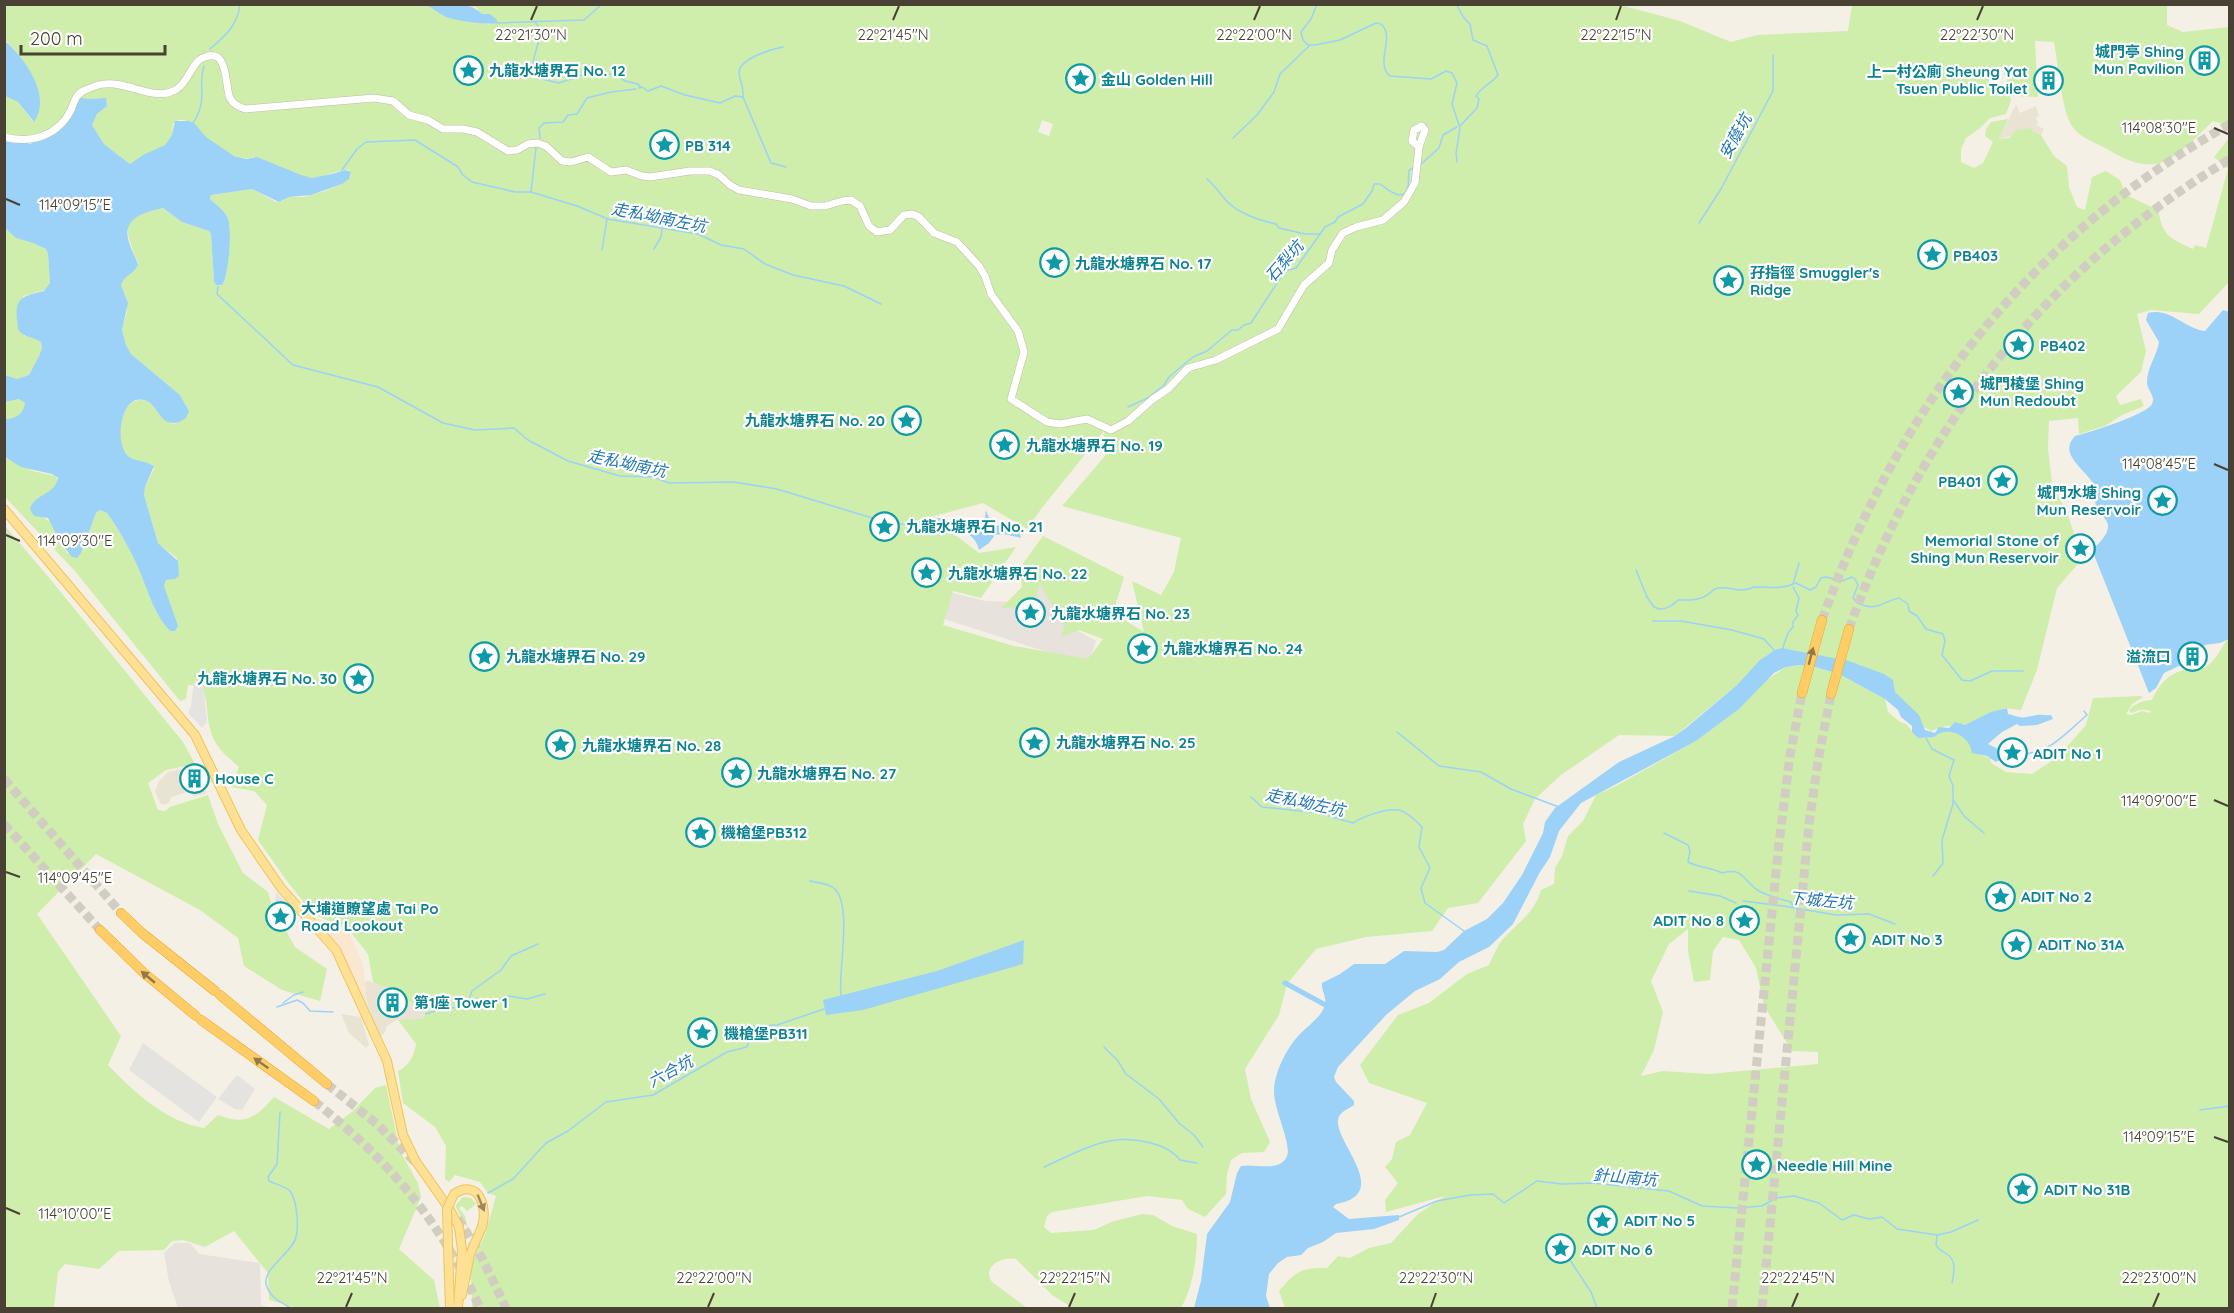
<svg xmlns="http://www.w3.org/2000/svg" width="2234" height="1313" viewBox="0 0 2234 1313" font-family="Quicksand,'Noto Sans TC',sans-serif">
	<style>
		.residential { fill: #e9e3d3 }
		.commercial { fill: #f9e7cf }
		.industrial { fill: #e7e2db }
		.green { fill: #cfedab; fill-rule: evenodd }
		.parking { fill: #e5e3df }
		.water { fill: #9cd2f8 }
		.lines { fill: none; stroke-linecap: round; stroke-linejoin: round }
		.stream { stroke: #9cd2f8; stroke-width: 1.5 }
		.canal { stroke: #9cd2f8; stroke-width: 5 }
		.highway-tunnel { stroke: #d2cdc2; stroke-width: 9; stroke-dasharray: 9 4.5; stroke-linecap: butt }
		.minor-casing { stroke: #c4bbab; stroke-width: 8 }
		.major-casing { stroke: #f0c359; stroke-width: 10 }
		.highway-casing { stroke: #eda627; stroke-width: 10 }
		.minor { stroke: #fff; stroke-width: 7 }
		.major { stroke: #ffe195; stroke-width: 8 }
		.highway { stroke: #ffcd67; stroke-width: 9 }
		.major-bridge-casing { stroke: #f0c359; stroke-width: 10; stroke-linecap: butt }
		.major-bridge { stroke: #ffe195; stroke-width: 8 }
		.oneway { fill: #917948 }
		.oneway2 { fill: #9a8960 }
		.ticks { fill: none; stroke: #484134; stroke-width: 2 }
		.labels { text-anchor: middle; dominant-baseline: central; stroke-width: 4.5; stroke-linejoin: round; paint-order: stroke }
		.culture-label { font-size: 15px; font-weight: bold; fill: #0d838f; stroke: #fff; text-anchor: start }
		.water-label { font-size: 16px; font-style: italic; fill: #2177b7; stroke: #fff }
		.ticks-label { font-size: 15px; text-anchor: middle; fill: #484134; stroke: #fff; stroke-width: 4.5; stroke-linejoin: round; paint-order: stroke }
	</style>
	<rect width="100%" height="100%" fill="#f5f0e6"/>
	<g class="residential">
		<path d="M2016,104l4,9 16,-7 3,10 -3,1 2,7 -2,1 8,4 -3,6 -10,-4 -32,8z"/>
		<path d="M196,766l11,27 -12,3 -8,-4 -16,5 -2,6 -5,2 -4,-2 -5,-12 4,-10 9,-9z"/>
		<path d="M368,981l16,5 11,1 16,16 11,5 3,6 -1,5 -16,2 -12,-1 -9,6 -3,8 -4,2 -13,-33 -2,-21z"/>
		<path d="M341,1014l20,3 8,28 -3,3 -17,-15z"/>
	</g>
	<path class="commercial" d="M312,916l36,15 15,33 4,41 -23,-49z"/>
	<g class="industrial">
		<path d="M1038,579l29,46 29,16 -8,24 -147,-47 8,-26 36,9 28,1z"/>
		<path d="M175,1243h15l9,11 61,9 1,42 12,3h-95l-9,-26 -5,-29z"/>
	</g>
	<g class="green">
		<path d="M426,4c7,4 14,10 21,13 15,6 30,3 43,8l-14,-18 -20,-2 1161,-1 63,17 51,21 26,-7 91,-4 4,-26 315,-1v21l16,7 46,-5v99l-16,-5c-38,36 -53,61 -106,28 -9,-5 -25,-11 -32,-19 -14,-16 -10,-44 -22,-60l5,-2 -4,-26 -19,-1 3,56 -25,-1 -11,-29 -15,7 6,20 16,-4 2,11 -5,13 -16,4 -10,10 -14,10 -5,11v13l13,6 9,-5 10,-21 -8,-6 1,-7 5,-7 17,-3 -9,20 10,-1 8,-8 16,-2 -1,3 9,4 13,21 13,10 2,21 8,20 8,3 7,-33 14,-6 14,9 6,15 26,12 6,-1c3,28 10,32 35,43l2,-4 11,3 22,-79 -14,-12 15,-19v144l-30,32 -48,-4 -14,4 9,37 -5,21 -25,24 4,9 21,-6 3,7 -22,9 -17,11 -26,8 -1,-16 -29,3 -1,28 4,34 15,30 16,45 -26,30 -20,82 -16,40 -17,-2 -30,16 -28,2 -15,5 -9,-5 -61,-61 -73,-16 -21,6 -30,30 -62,51 -56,-1 -58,40 -26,24 -12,25 3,17 -48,62 -30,5 -16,23 -66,6 -50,12 -29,35 -8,31 -34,54 6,30 19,43 -6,10 -22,1 -11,7 -4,14 -1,20 -21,23 -17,-8 -6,-9 -35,-4 -95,16 -5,4 -3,11 7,6 43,-3 17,-8 31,-8 11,1 19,11 25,8c0,24 -4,53 -16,74h-108l-21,-13 -36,-36c-13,-3 -35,7 -24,23l35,26h-555l-1,-36 4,-17 10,-20 11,-39 -8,-3 -8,-11 -25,-7 -6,7 -4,-3 1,-33 -11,-19 -32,-24 -5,-32c11,-5 16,-15 18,-27l-18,-24 25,-1 2,-6 -4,-5 -10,-5 -16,-16 -14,-1 -8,-4 -5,-28 -19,-24 -36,-16 -26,-33 -29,-41 9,-35 -13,-14 -23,-4 8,-20c-13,-11 -25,-21 -29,-38 -4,-14 -1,-29 -9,-43l-13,-1 -2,14 -6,2 -106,-131 -69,-73 -1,-40 29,14 22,5 3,5 -3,7 -20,13 7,15 8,6 17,31h14l15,-40 4,-3 7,3c11,15 21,33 29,50 11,23 16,49 34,68l-6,-45 2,-6 11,-2v-20l-19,-15 -14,-48 1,-8 9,-18 -2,-5c-7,-1 -17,-2 -23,-7 -15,-12 -11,-58 12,-57 15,0 18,21 33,24l15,-13 -9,-16 -49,-41 -5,-9 -4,-15 5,-18 -1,-15 -5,-12c3,-10 12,-11 17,-22 -15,-37 -18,-46 25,-55l19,14 27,9 2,3 3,47 4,5 4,-1c7,-7 11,-60 5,-70 -4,-6 -12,-11 -17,-16l1,-4 41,-6 24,13 6,-1 7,-4h15l21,-6 17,-7 9,-8 -2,-6c-11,-1 -24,7 -36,8 -17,0 -43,-14 -59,-21 -21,8 -54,-24 -69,-37h-7l-5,4 -1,11 -7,10 -35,19 -26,-20 -12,-19 5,-11 10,-8 -3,-8 -16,1 -10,-2 -7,15 -38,31 -28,-5v-42l13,6 15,20c19,-24 -11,-67 -28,-82v-35zM1042,120l11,4 -4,12 -11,-4zM1104,431l1,25 -43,50 119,32 -7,34 -13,23 -29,-14 12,51 -31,-19 11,-36 -81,-41 -24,33 3,18 -21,21 32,-2 7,-22 25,43 -5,10 19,-7 24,9 -15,20 -74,-13 -71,-21 10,-34 28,7 35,-51 -37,6 -29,-22 -50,-6 83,-22 44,26 14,-20z"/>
		<path d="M5,228l12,10 16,5 13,6 2,5 2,29 -2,6 -25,7 1,40 11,2 6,4 1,6 -3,8 -10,19 -12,4 -12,-4 -1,-96 2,-3z"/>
		<path d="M19,399l6,4c-2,11 -9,16 -20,16v-17z"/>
		<path d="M5,526l41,48 137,168 12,22 -29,6 -18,13 10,27 7,1 5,-4 38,-12 10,29 25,49 25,19 4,14 23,41 32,22 -7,32 -38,-11 -38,-24 -6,-28 -38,-28 -104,-56 -59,60 84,122 -13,29c26,27 58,57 96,63l14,-13c28,11 38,2 56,-18l55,32 23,-17 23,-24 11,-3 14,66 18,32 3,14 -22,52 35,31 6,28h-142l-29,-8 -1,-27 -34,-42 -29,16 -22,-7 -11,1 -8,9 -45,1 -20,18 -34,-5 -7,8 -4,36h-49z"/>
		<path d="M2229,639v669h-944l-6,-17c16,-19 22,-24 48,-23l11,-12 12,2 19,-10 22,-5 27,-29 27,-18 -59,16 -1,-12 13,-17 -13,-16 7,-8 4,-17 14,-7 17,-32 -58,-20 -9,-18 38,-50 31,-12 38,-29 22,-9c4,-8 8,-19 14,-26 15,-16 32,-27 38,-49l13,-6 1,-16 7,-12 6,-20 15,-15 13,-26 20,-9 80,-45 43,-32 25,-27 22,-15 13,-2 16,2 24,7 46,25 3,13 12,10 6,2 12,14 16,-1c9,-8 18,-6 29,-6l14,23 13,4 1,5 15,9 26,2 26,-17 28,-32 7,-27 48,-2 2,1 -11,7 -6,10 5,1 11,-4 8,2 1,-2c-8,-2 -12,-2 -19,2l-3,-2c4,-7 15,-11 23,-11 6,-14 18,-29 35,-30 6,-1 12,0 19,-3 8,-5 15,-18 20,-26zM1688,929v22l6,31 16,-2 3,-29 10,-14 16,3 17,28 8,38 28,45 26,1v12l-109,10 -46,-3 -22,5 13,-26 9,-38 -12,-31 18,-37z"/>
		<path d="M463,1197l8,1 5,6 -9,7 -5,-5 -3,2 6,8 3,13 -13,-23z"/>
	</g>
	<g class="parking">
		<path d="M194,681l9,1 4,40 -5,6 -14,-15 3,-6z"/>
		<path d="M276,892l20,23 -6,7 -15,-20z"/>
		<path d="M143,1043l74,54 -18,25 -70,-52z"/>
		<path d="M237,1075l18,14 -13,21 -7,-1 -17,-10z"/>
	</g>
	<g class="water">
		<path d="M426,5c18,-1 43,-5 56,9h8l7,6v3c-11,2 -40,-2 -51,-6 -7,-3 -13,-9 -20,-12z"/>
		<path d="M4,40c20,17 49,56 30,82l-16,-20 -13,-6z"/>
		<path d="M78,97l10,2 18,-1 1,8 -10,8 -5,11 12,19 26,20 13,-9 22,-10 7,-10 3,-14h14l6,3 11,13 28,19 12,3 11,-2 44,18 11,3 20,-4 13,-4 6,2 -2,7 -7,5 -31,11 -22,2 -10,5 -27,-13 -41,6 -1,4c5,5 13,10 17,17 6,9 2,61 -5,69h-6l-2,-4 -3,-47 -2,-3 -27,-9 -19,-14c-18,4 -42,10 -34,34 2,8 7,15 9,23 -4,9 -14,10 -17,20l7,18 -6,27 4,15 5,9 49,41 9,16 -3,7c-5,3 -11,7 -18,4 -10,-4 -12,-19 -24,-22 -22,-6 -27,34 -21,48 5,15 20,11 31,18l-9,21 -1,8 14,48 20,18 1,15 -4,3 -9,1 -2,6 14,40 -3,5h-5c-18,-19 -23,-45 -34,-68 -8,-17 -18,-35 -29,-50l-7,-3 -4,3 -15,40 -4,5 -5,-1 -12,-15 -12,-24 -14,-2 -4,-7c4,-15 25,-14 28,-31l-6,-4 -31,-7 -16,-10v-38c11,0 18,-5 20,-16l-6,-4 -14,3v-27l12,4 12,-4 10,-19 3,-8 -1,-6c-9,-6 -18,-4 -23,-13 -4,-30 0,-32 26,-38l6,-8 -2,-29 -2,-5 -13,-6 -17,-5 -11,-10v-90l23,2 1,4 4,-1 -1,-3 19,-6z"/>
		<path d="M2223,310l7,2 -1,327 -9,4 -16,2 -23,20 -17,8 -8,15 -7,5 -57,-143c6,-6 20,-18 15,-28 -3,-6 -8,-8 -11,-15 -2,-6 1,-13 -1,-19 -5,-17 -39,-32 -20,-52 13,-3 73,-22 77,-32 4,-8 -5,-14 -5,-22 0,-14 10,-27 12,-40l-13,-22 2,-7c22,-6 37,16 57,18z"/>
		<path d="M986,510c6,19 15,16 33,21l2,7 -17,-4 -9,1 -6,8 -10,7c-6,-29 -49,-24 -72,-25 7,-2 15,-6 23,-7 17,-3 38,15 54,5z"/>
		<path d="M1782,648l67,13 35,13 9,6 2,12 24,23 6,15 10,3 4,-6 10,1 6,-6 10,3 26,-13 16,-4 1,6c18,5 13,4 29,1 6,-1 9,1 14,0l2,4 -16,6 -17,1 -3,-2 -15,8 -14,12 12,6h14v3l-18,9 -9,-6 -15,-3c-2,-18 -25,-28 -38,-16l-16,1 -6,-6v-6l-11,-9 -3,-7 -13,-11 -46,-25 -24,-7 -16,-2 -13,2 -12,6 -35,36 -43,32 -115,62 -22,28 -9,26 -10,15 -27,52 -24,23 -30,15 -19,17 -25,12 -29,24 -48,52 -4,10 2,5 18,19v4c-6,4 -15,7 -16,15 -3,23 55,74 -2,84l-3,3 16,12 50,-4v5l-25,9 -38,4 -13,9 -15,6 -7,7 -14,2 -9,6 -9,11 -3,22 4,12h-76l7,-27 6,-47 23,-32 7,-29 4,-7c14,-3 39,7 46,-10 5,-12 -14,-48 -13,-66 1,-20 14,-44 27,-57 8,-8 21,-17 24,-28 2,-8 -4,-15 -3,-22l18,-9 14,-10h31l19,-13 33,1 7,-2 20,-19 23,-12 16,-16 19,-28 21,-42 2,-11 10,-14 64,-46 56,-26 11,-8 51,-43 23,-25 15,-10z"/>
		<path d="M1024,940l-1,24 -160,46 -37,5 -3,-15 114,-29z"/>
	</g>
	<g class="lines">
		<g class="stream">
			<path d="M1317,4l-6,15 -10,13 2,8 5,5h7l25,-5 36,-17 5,1c15,13 -7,39 9,52l41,3 15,-8 6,2 5,10 -5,21 8,24 -4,25 1,9"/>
			<path d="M1456,4l8,14 6,6 3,16 14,6 11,29c-7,9 -17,12 -22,21l3,3 -2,9 -16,17"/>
			<path d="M535,22c10,10 0,28 -2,40l9,17 17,4 29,-10 7,2 19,-1 11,7 13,3 2,3"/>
			<path d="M497,23l87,-3 18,-16"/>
			<path d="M210,49c15,-13 28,-24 30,-45"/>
			<path d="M639,88l3,-1 6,4 13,-5 24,9 35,8 15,-7 8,1c1,-11 -3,-15 -4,-24 -1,-14 33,-24 44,-26"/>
			<path d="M743,97l28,66 15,4"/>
			<path d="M193,123c16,-25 4,-34 11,-57"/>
			<path d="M540,138l-1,-10 5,-5 19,-1 5,-7 9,-1 10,-16 24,-6 25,-3"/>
			<path d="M1233,138l24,-23 17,-23 6,-18 29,-28"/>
			<path d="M1420,165l19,-17 4,-13 14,-8"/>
			<path d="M342,170l15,-21 9,-7 49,-2 43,27 5,8 9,7 43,10h16l5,-44"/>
			<path d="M1207,179c7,6 11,12 17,19 12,15 34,22 52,26l3,4 26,6h15"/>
			<path d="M531,192l46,14 31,13 90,15 23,11 23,4 21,15 28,11 51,11 37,18"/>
			<path d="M1699,223l22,-34 52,-98v-36"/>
			<path d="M654,249l7,-12 1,-8"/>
			<path d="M602,250l5,-31"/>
			<path d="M218,286l-1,8 76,71 85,22 65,36 32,7 39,-2 14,12 40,21 52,15 33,1 16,6 65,-1 43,7 105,32 25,4"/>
			<path d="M1128,407l20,-9 16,-13 5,-8 24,-20 14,-6 25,-21h6l6,-5 7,-2 34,-52 11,-3 29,-41 10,-5 3,-5 25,-13 9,-13 2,-7h6c6,4 24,21 28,2 1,-5 0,-11 1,-16l6,-3"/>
			<path d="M1636,570l11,27 7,10c9,5 17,0 24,-7 10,0 21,1 29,-5 3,-1 5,-5 8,-6 13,-5 23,6 39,-2 16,0 26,3 42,-4l14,7 6,-3 5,-9 5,-1 16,4 10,-4 3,2 3,6 -5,13 4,5c21,9 24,-1 42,-5l9,6 1,7 8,5 9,13 17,5 2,7 -3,14 20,25 8,1 22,-10h31"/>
			<path d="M1793,584l6,-21"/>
			<path d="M1653,621h28l51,9 32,9 10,11"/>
			<path d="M1782,650l6,-17 5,-6v-5l5,-7 -2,-4 3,-13 -6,-11"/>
			<path d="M1397,732l42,34 42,6 30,17 48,18"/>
			<path d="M1926,738l6,11 22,11 -5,16 4,10v18l-11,36 1,23 -10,13"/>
			<path d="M2007,755c43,0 50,-14 80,-40l-3,-4"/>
			<path d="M1251,797l11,10 57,6 34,10c11,-7 33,-15 46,-13 9,2 17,11 23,17l-3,20 11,21 -9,20 4,15 39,28"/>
			<path d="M1954,801l10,15 20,17"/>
			<path d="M1664,833l24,12 2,6 -2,11c11,6 23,5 34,11 23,-6 20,8 37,18 9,5 21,8 32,11l2,5"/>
			<path d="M810,881c8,2 20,2 26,9 16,20 2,80 5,106"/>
			<path d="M1689,891l31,5 16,7"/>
			<path d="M1743,901l40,5 53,9 33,-1 26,10"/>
			<path d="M283,1003l11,-8 9,-3"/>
			<path d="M467,1004l5,-13 29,-21 10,-14 27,-12"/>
			<path d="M277,1007l20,-7 6,3 7,8 23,1"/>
			<path d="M426,1014l15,-5 47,-5 21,-8 18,3 18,-5"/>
			<path d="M1104,1047l14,14 8,13 33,25 20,24 15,12 9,12"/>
			<path d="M2200,1110l30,-4"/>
			<path d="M280,1112l-3,52 -9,13 1,4c6,3 16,5 21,10 7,10 9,34 6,46 -3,16 -37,33 -29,50 4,11 15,16 24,21"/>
			<path d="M1044,1167c20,-9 44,-22 66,-26 22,-4 56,1 70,19l17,3"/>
			<path d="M488,1193l25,-14 33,-36 22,-12 38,-29 47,-7 74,-43 20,-5 7,-21 23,-1 47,-16"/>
			<path d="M1399,1217l38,-16 33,-6 23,-1 11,9 33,-22 25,3 31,-1 76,8 33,15 35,2 25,-2 14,-8 18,-2 25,7 23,17 12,-5 15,4 13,-2 15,12 40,6 -1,10c3,6 6,5 11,9 10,7 7,19 5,29"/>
			<path d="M1937,1235l14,-3 27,-12"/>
			<path d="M1570,1260l21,32 6,16"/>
		</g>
		<path class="canal" d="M1285,983l46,25"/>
		<g class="highway-tunnel">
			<path d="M1822,620c77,-215 208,-383 408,-496"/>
			<path d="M1849,629c73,-204 196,-358 381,-470"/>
			<path d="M4,779l117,134"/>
			<path d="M4,824l96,106"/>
			<path d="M327,1084l50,40 38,38"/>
			<path d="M314,1101c75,60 126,119 166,207"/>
			<path d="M458,1218l24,40 24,50"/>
			<path d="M1732,1308l47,-465 11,-87 12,-63"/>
			<path d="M1762,1308l47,-484 9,-63 13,-67"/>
		</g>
		<defs>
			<path id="minor" d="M4,137c27,7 54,-1 67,-27 3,-7 4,-15 12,-19 7,-3 15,-7 22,-7 23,-3 50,19 72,5 10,-7 13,-20 22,-29 31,-18 25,25 31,38 3,6 8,9 15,11l129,-11 19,3 16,14 19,5 15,9h20l14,3 31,19 9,-1 11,-6 9,-1 9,3 16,15 9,1 17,-5 23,15 15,-2 16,6 8,1 40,-6h20l9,4 11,10 9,5 53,9 19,7h14l17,-5 9,-1 9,6 9,20 8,6 13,-2 14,-15 8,-1 7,3 15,16 23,9 22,24 6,10 6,18 27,37 6,21 -13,47 36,23 13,2 27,-5 24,11 17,-9 25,-22 15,-10 20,-21 28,-8 62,-31 26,-44 25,-22 3,-13 11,-17 13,-6 27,-7 21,-18 11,-19 4,-36 6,-17 -3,-4 -8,4 -2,11 7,6"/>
			<g id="major">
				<path d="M4,509l191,226 46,95 40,58 55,62 51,111 16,74 12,25 35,50 9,17 3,23 -4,58"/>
				<path d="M449,1278l1,30"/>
				<path d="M462,1295l8,-41 12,-27"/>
			</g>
			<g id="highway">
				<path d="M1802,693l20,-73"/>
				<path d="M1831,694l18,-65"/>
				<path d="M121,913l21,20 73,58"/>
				<path d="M100,930l44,43 52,43"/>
				<path d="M220,995l107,89"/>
				<path d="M201,1020l113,81"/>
			</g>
		</defs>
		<use href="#minor" class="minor-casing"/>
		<use href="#major" class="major-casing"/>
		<use href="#highway" class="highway-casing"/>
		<use href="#minor" class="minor"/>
		<use href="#major" class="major"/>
		<use href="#highway" class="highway"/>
		<defs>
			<path id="major-bridge" d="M449,1278l-2,-69 7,-15c25,-16 34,13 28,33"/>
		</defs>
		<use href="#major-bridge" class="major-bridge-casing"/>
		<use href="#major-bridge" class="major-bridge"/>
	</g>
	<defs><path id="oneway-solid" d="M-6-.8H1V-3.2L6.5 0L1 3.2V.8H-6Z" transform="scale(1.5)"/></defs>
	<g class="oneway">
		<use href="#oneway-solid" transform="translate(1811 656) rotate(-75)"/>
		<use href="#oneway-solid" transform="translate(148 977) rotate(-140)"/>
		<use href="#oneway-solid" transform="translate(261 1063) rotate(-145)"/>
	</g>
	<use class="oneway2" href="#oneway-solid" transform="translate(481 1203) rotate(68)"/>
	<path class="ticks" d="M531,20l6,-14M893,20l6,-14M1254,20l6,-14M1616,20l5,-14M1977,20l6,-14M2214,128l14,6M6,199l14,6M2214,464l14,6M6,535l14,6M2214,800l14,6M6,872l14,5M2214,1137l14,5M6,1208l14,6M346,1307l6,-14M708,1307l6,-14M1069,1307l6,-14M1431,1307l5,-14M1792,1307l6,-14M2153,1307l6,-14"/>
	<defs>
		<symbol id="building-ring" viewBox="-11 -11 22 22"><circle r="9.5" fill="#fff" stroke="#0f9aa8" stroke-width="1.5"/><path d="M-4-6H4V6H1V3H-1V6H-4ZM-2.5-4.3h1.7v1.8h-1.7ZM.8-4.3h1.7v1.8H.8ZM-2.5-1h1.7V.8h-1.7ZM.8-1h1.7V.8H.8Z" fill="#0f9aa8"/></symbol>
		<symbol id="sight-ring" viewBox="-11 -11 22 22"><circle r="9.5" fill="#fff" stroke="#0f9aa8" stroke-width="1.5"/><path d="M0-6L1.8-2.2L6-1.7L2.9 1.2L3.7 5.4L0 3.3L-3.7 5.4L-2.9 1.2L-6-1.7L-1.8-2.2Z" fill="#0f9aa8"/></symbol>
	</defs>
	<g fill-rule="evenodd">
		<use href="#building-ring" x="2188" y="44" width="33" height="33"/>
		<use href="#sight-ring" x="452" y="54" width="33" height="33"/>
		<use href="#sight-ring" x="1064" y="62" width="33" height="33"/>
		<use href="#building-ring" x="2032" y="64" width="33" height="33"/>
		<use href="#sight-ring" x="648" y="128" width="33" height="33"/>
		<use href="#sight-ring" x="1916" y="238" width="33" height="33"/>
		<use href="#sight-ring" x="1038" y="246" width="33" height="33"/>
		<use href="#sight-ring" x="1712" y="264" width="33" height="33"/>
		<use href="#sight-ring" x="2002" y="328" width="33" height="33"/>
		<use href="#sight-ring" x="1942" y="376" width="33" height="33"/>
		<use href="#sight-ring" x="890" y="404" width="33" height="33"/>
		<use href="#sight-ring" x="988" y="428" width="33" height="33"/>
		<use href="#sight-ring" x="1986" y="464" width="33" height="33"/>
		<use href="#sight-ring" x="2146" y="484" width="33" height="33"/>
		<use href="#sight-ring" x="868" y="510" width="33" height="33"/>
		<use href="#sight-ring" x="2064" y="532" width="33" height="33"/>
		<use href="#sight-ring" x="910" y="556" width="33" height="33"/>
		<use href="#sight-ring" x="1014" y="596" width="33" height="33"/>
		<use href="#sight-ring" x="1126" y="632" width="33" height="33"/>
		<use href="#sight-ring" x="468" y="640" width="33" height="33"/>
		<use href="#building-ring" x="2176" y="640" width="33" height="33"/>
		<use href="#sight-ring" x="342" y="662" width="33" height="33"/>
		<use href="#sight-ring" x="1018" y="726" width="33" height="33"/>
		<use href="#sight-ring" x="544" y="728" width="33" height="33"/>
		<use href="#sight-ring" x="1996" y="736" width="33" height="33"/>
		<use href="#sight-ring" x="720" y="756" width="33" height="33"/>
		<use href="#building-ring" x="178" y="762" width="33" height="33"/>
		<use href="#sight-ring" x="684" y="816" width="33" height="33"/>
		<use href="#sight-ring" x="1984" y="880" width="33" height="33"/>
		<use href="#sight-ring" x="264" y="900" width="33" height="33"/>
		<use href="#sight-ring" x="1728" y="904" width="33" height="33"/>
		<use href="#sight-ring" x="1834" y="922" width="33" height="33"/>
		<use href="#sight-ring" x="2000" y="928" width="33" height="33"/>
		<use href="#building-ring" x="376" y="986" width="33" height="33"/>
		<use href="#sight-ring" x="686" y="1016" width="33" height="33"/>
		<use href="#sight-ring" x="1740" y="1148" width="33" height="33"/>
		<use href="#sight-ring" x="2006" y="1172" width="33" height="33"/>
		<use href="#sight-ring" x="1586" y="1204" width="33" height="33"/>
		<use href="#sight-ring" x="1544" y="1232" width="33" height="33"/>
	</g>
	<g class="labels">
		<g class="culture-label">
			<text x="2184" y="51" text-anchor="end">城門亭 Shing<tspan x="2184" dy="17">Mun Pavilion</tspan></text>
			<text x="489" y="70">九龍水塘界石 No. 12</text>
			<text x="2028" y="71" text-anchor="end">上一村公廁 Sheung Yat<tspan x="2028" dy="17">Tsuen Public Toilet</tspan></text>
			<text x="1101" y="79">金山 Golden Hill</text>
			<text x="685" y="145">PB 314</text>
			<text x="1953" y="255">PB403</text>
			<text x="1075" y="263">九龍水塘界石 No. 17</text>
			<text x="1750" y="272">孖指徑 Smuggler's<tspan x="1750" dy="17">Ridge</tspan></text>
			<text x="2040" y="345">PB402</text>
			<text x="1980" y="383">城門棱堡 Shing<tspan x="1980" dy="17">Mun Redoubt</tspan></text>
			<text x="885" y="420" text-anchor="end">九龍水塘界石 No. 20</text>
			<text x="1026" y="445">九龍水塘界石 No. 19</text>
			<text x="1981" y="481" text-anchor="end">PB401</text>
			<text x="2141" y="492" text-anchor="end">城門水塘 Shing<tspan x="2141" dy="17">Mun Reservoir</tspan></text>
			<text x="906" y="526">九龍水塘界石 No. 21</text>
			<text x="2059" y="540" text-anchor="end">Memorial Stone of<tspan x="2059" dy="17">Shing Mun Reservoir</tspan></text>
			<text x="948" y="573">九龍水塘界石 No. 22</text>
			<text x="1051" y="613">九龍水塘界石 No. 23</text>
			<text x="1163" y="648">九龍水塘界石 No. 24</text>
			<text x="506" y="656">九龍水塘界石 No. 29</text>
			<text x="2171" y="656" text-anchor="end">溢流口</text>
			<text x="337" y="678" text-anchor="end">九龍水塘界石 No. 30</text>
			<text x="1056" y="742">九龍水塘界石 No. 25</text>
			<text x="582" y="745">九龍水塘界石 No. 28</text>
			<text x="2033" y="753">ADIT No 1</text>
			<text x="757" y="773">九龍水塘界石 No. 27</text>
			<text x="215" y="778">House C</text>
			<text x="721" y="832">機槍堡PB312</text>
			<text x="2021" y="896">ADIT No 2</text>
			<text x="301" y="908">大埔道瞭望處 Tai Po<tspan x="301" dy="17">Road Lookout</tspan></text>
			<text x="1724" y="920" text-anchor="end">ADIT No 8</text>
			<text x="1872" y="939">ADIT No 3</text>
			<text x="2038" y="944">ADIT No 31A</text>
			<text x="414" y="1002">第1座 Tower 1</text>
			<text x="724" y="1033">機槍堡PB311</text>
			<text x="1777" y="1165">Needle Hill Mine</text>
			<text x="2044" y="1189">ADIT No 31B</text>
			<text x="1624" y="1220">ADIT No 5</text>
			<text x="1582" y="1249">ADIT No 6</text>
		</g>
		<g class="water-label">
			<text transform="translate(1735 136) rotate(-61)">安蔭坑</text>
			<text transform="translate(659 217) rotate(11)">走私坳南左坑</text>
			<text transform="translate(1284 261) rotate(-49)">石梨坑</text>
			<text transform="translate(627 463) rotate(12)">走私坳南坑</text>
			<text transform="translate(1305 802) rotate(12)">走私坳左坑</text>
			<text transform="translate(1821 900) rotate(5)">下城左坑</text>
			<text transform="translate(670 1071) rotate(-28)">六合坑</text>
			<text transform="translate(1625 1177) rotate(5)">針山南坑</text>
		</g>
	</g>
	<g class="ticks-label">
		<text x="531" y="40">22°21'30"N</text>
		<text x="893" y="40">22°21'45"N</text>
		<text x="1254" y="40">22°22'00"N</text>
		<text x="1616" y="40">22°22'15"N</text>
		<text x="1977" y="40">22°22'30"N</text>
		<text x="2159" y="133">114°08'30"E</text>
		<text x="75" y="210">114°09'15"E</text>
		<text x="2159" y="469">114°08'45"E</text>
		<text x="75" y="546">114°09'30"E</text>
		<text x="2159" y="806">114°09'00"E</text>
		<text x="75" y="883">114°09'45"E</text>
		<text x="2159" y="1142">114°09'15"E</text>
		<text x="75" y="1219">114°10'00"E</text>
		<text x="352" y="1283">22°21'45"N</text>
		<text x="714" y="1283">22°22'00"N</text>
		<text x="1075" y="1283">22°22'15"N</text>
		<text x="1436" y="1283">22°22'30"N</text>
		<text x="1798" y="1283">22°22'45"N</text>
		<text x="2159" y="1283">22°23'00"N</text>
	</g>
	<rect width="2234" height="1313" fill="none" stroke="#484134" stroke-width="12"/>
	<path d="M21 45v9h144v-9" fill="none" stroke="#484134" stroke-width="3"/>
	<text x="30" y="45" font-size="18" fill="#484134" stroke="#ffffff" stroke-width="4.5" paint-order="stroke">200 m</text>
</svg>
